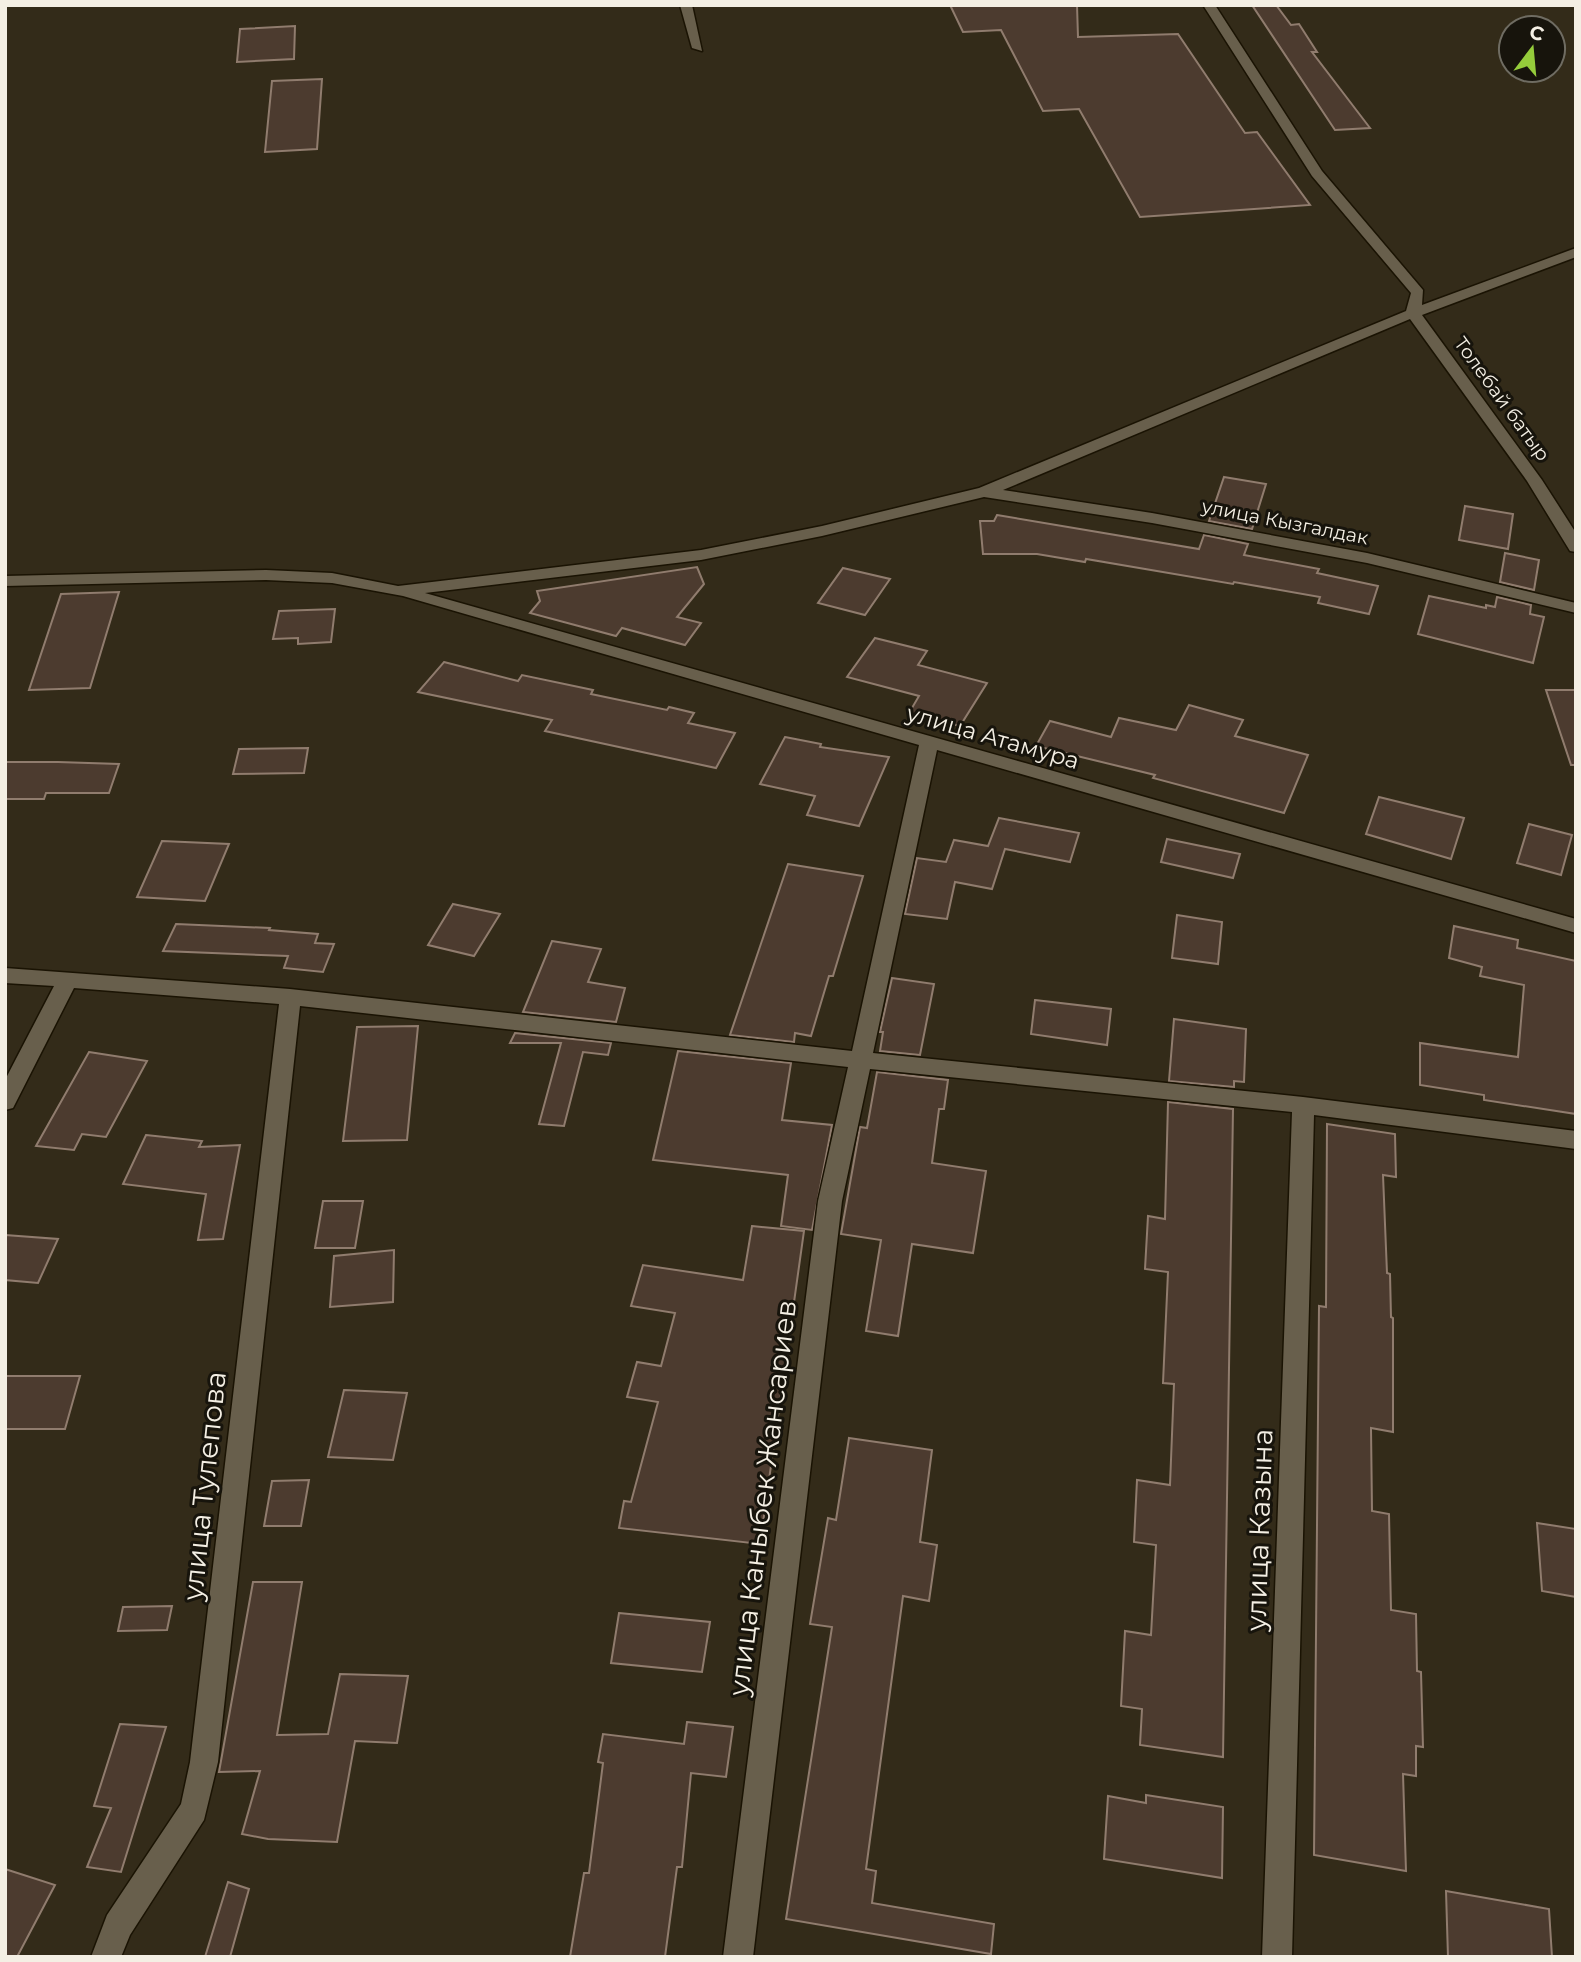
<svg xmlns="http://www.w3.org/2000/svg" width="1581" height="1962" viewBox="0 0 1581 1962" font-family="Montserrat,sans-serif">
	<style>
		.building { fill: #4c3b2f; stroke: #907c6e; stroke-width: 2 }
		.lines { fill: none; stroke-linecap: round; stroke-linejoin: round }
		.minor-casing { stroke: #1a1303; stroke-width: 3 }
		.minor { fill: #685f4c; fill-rule: evenodd }
		.labels { text-anchor: middle; dominant-baseline: central; stroke-width: 6; stroke-linejoin: round; paint-order: stroke }
		.far-street-label { font-size: 19px; fill: #f4efe4; stroke: #17140c }
		.street-label { font-size: 23px; fill: #f4efe4; stroke: #17140c }
		.near-street-label { font-size: 28px; fill: #f4efe4; stroke: #17140c }
	</style>
	<rect width="100%" height="100%" fill="#332b19"/>
	<g class="building">
		<path d="M950,5h127l1,32 100,-3 67,99 12,-1 53,73 -170,12 -61,-108 -36,2 -42,-81 -38,2z"/>
		<path d="M1252,5h24l15,20 8,-1 18,28h-5l58,76 -35,2z"/>
		<path d="M295,26l-1,33 -57,3 3,-33z"/>
		<path d="M322,79l-5,70 -52,3 7,-71z"/>
		<path d="M1224,477l42,7 -14,45 -43,-8z"/>
		<path d="M1465,506l48,8 -5,35 -49,-9z"/>
		<path d="M997,515l202,34 5,-14 44,9 -4,11 75,14 -2,4 61,13 -9,28 -51,-11 2,-6 -86,-15 -1,2 -147,-25 -1,3 -48,-8h-54l-3,-33h14z"/>
		<path d="M1505,553l34,7 -5,30 -34,-8z"/>
		<path d="M697,567l7,17 -27,33 24,6 -16,22 -63,-17 -6,8 -86,-23 10,-12 -3,-10z"/>
		<path d="M843,568l47,11 -25,36 -47,-12z"/>
		<path d="M119,592l-29,96 -61,2 32,-96z"/>
		<path d="M1429,596l57,12v-3l9,2 2,-10 34,8 -1,9 14,3 -11,46 -115,-29z"/>
		<path d="M335,609l-4,33 -33,2v-6l-25,1 6,-28z"/>
		<path d="M875,638l52,13 -9,14 69,18 -27,43 -51,-13 10,-17 -72,-19z"/>
		<path d="M444,662l74,19 4,-6 71,15 -2,4 76,16 2,-3 25,6 -6,10 47,10 -19,35 -171,-37 7,-11 -134,-28z"/>
		<path d="M1546,690h30v75h-5z"/>
		<path d="M1189,705l54,15 -8,16 73,19 -24,58 -131,-35 2,-3 -119,-29 14,-25 61,16 8,-19 57,12z"/>
		<path d="M785,737l36,7 -1,3 69,10 -30,69 -52,-11 8,-19 -55,-12z"/>
		<path d="M308,748l-4,25 -71,1 6,-25z"/>
		<path d="M5,762h53l61,2 -10,29h-63l-2,6h-39z"/>
		<path d="M1379,797l85,21 -13,41 -85,-25z"/>
		<path d="M999,818l80,15 -9,29 -65,-13 -13,40 -37,-7 -8,37 -42,-5 12,-56 29,4 8,-22 34,6z"/>
		<path d="M1529,824l43,11 -11,40 -44,-12z"/>
		<path d="M1167,839l73,15 -7,24 -72,-16z"/>
		<path d="M162,841l67,3 -24,57 -68,-4z"/>
		<path d="M788,864l75,12 -30,100h-4l-18,60 -16,-3 -1,9 -64,-7z"/>
		<path d="M453,904l47,10 -26,42 -46,-11z"/>
		<path d="M1177,915l45,7 -4,42 -46,-6z"/>
		<path d="M176,924l94,4 -1,2 49,4 -3,9 19,1 -11,28 -39,-4 4,-12 -125,-5z"/>
		<path d="M1454,926l64,14 -1,8 59,13v153l-92,-14v-5l-64,-10v-42l98,14 6,-72 -44,-9 2,-9 -33,-9z"/>
		<path d="M552,941l49,8 -13,33 37,6 -9,34 -93,-10z"/>
		<path d="M892,978l42,6 -14,71 -40,-4 3,-19h-3z"/>
		<path d="M1035,1000l76,9 -4,36 -76,-11z"/>
		<path d="M1174,1019l72,10 -2,53 -10,-1v6l-65,-6z"/>
		<path d="M418,1026l-11,114 -64,1 14,-114z"/>
		<path d="M515,1033l96,10 -3,12 -25,-3 -19,74 -25,-2 22,-81h-51z"/>
		<path d="M678,1051l113,12 -9,57 50,5 -20,105 -31,-4 7,-51 -135,-15z"/>
		<path d="M89,1052l58,9 -41,76 -24,-3 -8,16 -38,-4z"/>
		<path d="M877,1072l71,8 -4,29h-5l-7,54 54,8 -13,82 -61,-9 -14,92 -32,-5 15,-91 -40,-6 19,-107 7,1z"/>
		<path d="M1168,1102l65,7 -10,648 -83,-12 2,-36 -21,-3 4,-75 26,4 5,-90 -22,-3 3,-62 33,5 4,-101 -11,-1 5,-111 -23,-3 3,-53 17,3z"/>
		<path d="M1327,1124l68,10 1,43 -13,-2 4,98 3,1 1,43 2,1v114l-22,-4 1,83 17,3 2,96 25,4 1,57 4,1 2,75 -7,-1v30l-13,-2 3,97 -92,-16 5,-549 7,1z"/>
		<path d="M146,1135l56,6 -3,6 41,-2 -17,94 -25,1 8,-46 -83,-10z"/>
		<path d="M323,1201h40l-8,47h-40z"/>
		<path d="M752,1226l52,5 -44,313 -141,-16 5,-27 7,1 27,-100 -31,-5 10,-35 24,4 14,-53 -44,-7 12,-41 100,15z"/>
		<path d="M5,1235l53,4 -20,44 -33,-3z"/>
		<path d="M394,1250l-1,52 -63,5 4,-51z"/>
		<path d="M5,1376h75l-15,53h-60z"/>
		<path d="M344,1390l63,3 -14,67 -65,-3z"/>
		<path d="M849,1438l83,12 -12,92 17,3 -8,56 -26,-5 -37,273 10,2 -4,32 122,21 -3,30 -205,-35 46,-292 -22,-3 18,-106 8,2z"/>
		<path d="M309,1480l-8,46h-37l8,-45z"/>
		<path d="M1537,1523l39,6v68l-34,-6z"/>
		<path d="M253,1582h49l-25,153 51,-1 12,-60 68,2 -11,67 -42,-2 -18,101 -69,-3 -26,-5 18,-63 -41,1z"/>
		<path d="M172,1606l-5,24 -49,1 5,-24z"/>
		<path d="M619,1613l91,9 -8,50 -91,-9z"/>
		<path d="M687,1722l46,5 -7,50 -35,-4 -9,94h-5l-12,90h-95l14,-84h5l14,-110 -5,-1 5,-28 81,10z"/>
		<path d="M120,1724l46,3 -45,145 -34,-5 24,-59 -17,-2z"/>
		<path d="M1146,1795l77,12 -1,71 -118,-19 4,-63 38,7z"/>
		<path d="M5,1869l50,16 -38,72h-12z"/>
		<path d="M228,1882l21,7 -19,68h-25z"/>
		<path d="M1446,1891l103,18 3,48h-104z"/>
	</g>
	<g class="lines">
		<defs>
			<g id="minor">
				<path d="M680,5h12l10,46 -10,-3z"/>
				<path d="M1203,5h12l107,166 101,119 -1,15 154,-57v9l-154,58 120,165 34,53v19l-6,-1 -43,-70 -117,-162 -407,171 149,23 215,40 209,50v10l-209,-50 -215,-40 -168,-26 -162,39 -121,24 -276,33 1151,326v14l-639,-183 -64,303 430,44 273,34v18l-262,-34 -22,842h-30l30,-845 -422,-43 -28,132 -89,756h-30l95,-756 30,-134 -548,-61 -82,756 -14,58 -74,115 -9,22h-30l16,-42 74,-111 9,-42 89,-758 -205,-16 -61,120 -8,2v-30l49,-94 -49,-3v-15l285,21 562,62 67,-306 -516,-149 -71,-13 -66,-3 -261,6v-10l261,-6 66,3 66,13 303,-36 121,-24 157,-38 427,-177 5,-18 -99,-117z"/>
			</g>
		</defs>
		<use href="#minor" class="minor-casing"/>
		<use href="#minor" class="minor"/>
	</g>
	<g class="labels">
		<g class="far-street-label">
			<text transform="translate(1502 399) rotate(54)">Толебай батыр</text>
			<text transform="translate(1285 522) rotate(11)">улица Кызгалдак</text>
		</g>
		<g class="street-label">
			<text transform="translate(993 737) rotate(16)">улица Атамура</text>
		</g>
		<g class="near-street-label">
			<text transform="translate(204 1486) rotate(-84)">улица Тулепова</text>
			<text transform="translate(762 1498) rotate(-83)">улица Каныбек Жансариев</text>
			<text transform="translate(1259 1530) rotate(-88)">улица Казына</text>
		</g>
	</g>
	<rect width="1581" height="1962" fill="none" stroke="#f4efe4" stroke-width="14"/>
	<g transform="translate(1532 49) rotate(16)"><circle r="33" fill="#17140c" stroke="#6f6c62" stroke-width="2"/>
	<path d="M0-5L12 26L0 18L-12 26Z" fill="#95cc3b"/>
	<text y="-10" font-size="19" font-weight="bold" text-anchor="middle" fill="#f4efe4">С</text>
	</g>
</svg>
